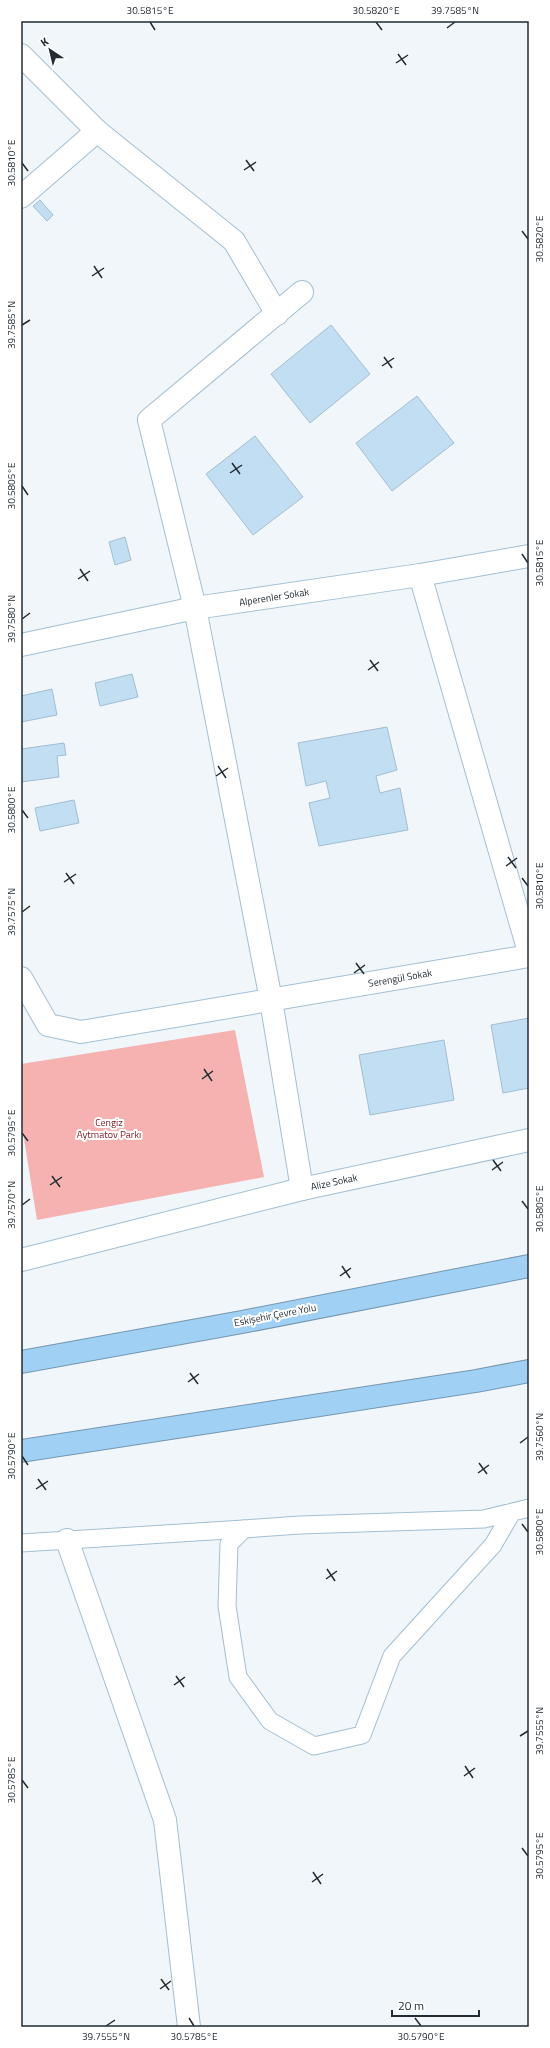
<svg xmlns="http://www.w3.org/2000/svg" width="550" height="2048" viewBox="0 0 550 2048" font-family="'Titillium Web',sans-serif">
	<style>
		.green { fill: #f6b2b0 }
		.building { fill: #c2def3; stroke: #a2bed2 }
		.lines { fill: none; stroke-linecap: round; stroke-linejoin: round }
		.lane-casing { stroke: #a3bfd3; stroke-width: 19 }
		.street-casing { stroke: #a3bfd3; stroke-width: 24 }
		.highway-casing { stroke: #7497b1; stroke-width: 24 }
		.lane { stroke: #fff; stroke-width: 17 }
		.street { stroke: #fff; stroke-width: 22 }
		.highway { stroke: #a0d1f4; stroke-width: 22 }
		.ticks { fill: none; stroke: #212c34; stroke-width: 1.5 }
		.labels { text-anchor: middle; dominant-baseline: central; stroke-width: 4; stroke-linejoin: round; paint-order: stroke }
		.street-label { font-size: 10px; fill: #212c34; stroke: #fff }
		.park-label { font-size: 10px; fill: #7a1923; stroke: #fff }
		.neatline { fill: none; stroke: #212c34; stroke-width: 1.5 }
		.ticks-label { font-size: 10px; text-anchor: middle; fill: #212c34 }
	</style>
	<rect width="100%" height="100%" fill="#f0f6fa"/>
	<path class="green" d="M235,1030l29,147 -227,43 -16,-100v-56z"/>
	<g class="building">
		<path d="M40,200l13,15 -6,6 -14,-15z"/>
		<path d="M331,325l39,49 -60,49 -39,-49z"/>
		<path d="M417,396l37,47 -62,48 -36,-48z"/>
		<path d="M255,436l48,61 -50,38 -47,-61z"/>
		<path d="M125,537l6,23 -16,5 -6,-23z"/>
		<path d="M132,674l6,23 -38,9 -5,-23z"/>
		<path d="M52,689l5,26 -36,7v-26z"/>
		<path d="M387,727l10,43 -21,6 4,17 20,-5 8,42 -89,16 -10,-43 21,-5 -4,-17 -20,5 -8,-43z"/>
		<path d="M64,743l2,12 -9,1 2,21 -38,5v-33z"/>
		<path d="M74,800l5,23 -39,8 -5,-23z"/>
		<path d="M529,1018v70l-26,5 -12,-68z"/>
		<path d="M444,1040l10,60 -84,15 -11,-60z"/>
	</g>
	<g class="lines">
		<defs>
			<g id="lane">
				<path d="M512,1512l-19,33 -101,111 -30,79 -48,11 -44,-25 -32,-44 -11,-71 2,-62 15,-15 56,-4 184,-6 45,-11"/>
				<path d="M21,1543l223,-14"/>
			</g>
			<g id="street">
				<path d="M21,55l76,76 137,110 43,73"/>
				<path d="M21,197l76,-66"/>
				<path d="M302,292l-153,128 46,188 76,392 31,189 227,-49"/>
				<path d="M420,575l109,377"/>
				<path d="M21,645l174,-37 225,-33 109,-19"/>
				<path d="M21,978l27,47 33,7 448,-76"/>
				<path d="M21,1260l281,-71"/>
				<path d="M67,1540l98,280 24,207"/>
			</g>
			<g id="highway">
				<path d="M21,1362l221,-40 287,-56"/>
				<path d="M21,1451l455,-70 53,-10"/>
			</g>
		</defs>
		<use href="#lane" class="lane-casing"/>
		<use href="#street" class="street-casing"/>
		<use href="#highway" class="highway-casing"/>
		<use href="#lane" class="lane"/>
		<use href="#street" class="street"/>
		<use href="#highway" class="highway"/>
	</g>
	<path class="ticks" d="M150,22l5,8M376,22l6,8M447,28l8,-6M398,54l8,11M396,63l12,-8M246,160l8,11M22,163l6,8M244,170l12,-8M522,231l6,8M94,266l8,12M92,276l12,-8M22,325l8,-5M384,357l8,11M382,366l12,-8M232,463l8,11M230,473l12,-8M22,486l6,9M522,554l6,9M80,569l8,12M78,579l12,-8M22,619l8,-6M370,660l8,11M368,670l11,-8M218,766l8,12M216,776l12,-8M22,810l6,8M508,857l8,11M506,866l11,-8M66,873l8,11M522,878l6,8M64,882l12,-8M22,912l8,-6M356,963l8,11M354,973l11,-8M204,1069l8,12M202,1079l11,-8M22,1133l6,8M493,1160l8,11M492,1170l11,-8M52,1176l8,11M50,1185l12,-8M522,1201l6,8M22,1205l8,-6M342,1266l8,12M340,1276l11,-8M190,1373l8,11M188,1382l11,-8M520,1443l8,-6M22,1456l6,9M479,1463l8,11M478,1473l11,-8M38,1479l8,11M36,1489l12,-8M522,1524l6,8M327,1569l8,12M326,1579l11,-8M176,1676l8,11M174,1685l11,-8M520,1736l8,-5M465,1766l8,12M464,1776l11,-8M22,1780l6,8M522,1848l6,8M313,1872l8,12M312,1882l11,-8M161,1979l8,11M160,1989l11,-8M189,2018l5,8M415,2018l6,8M106,2026l9,-6"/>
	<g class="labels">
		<g class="street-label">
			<text transform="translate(274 597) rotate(-9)">Alperenler Sokak</text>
			<text transform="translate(400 978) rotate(-10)">Serengül Sokak</text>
			<text transform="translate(334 1182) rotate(-12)">Alize Sokak</text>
			<text transform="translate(275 1315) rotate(-11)">Eskişehir Çevre Yolu</text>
		</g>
		<g class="park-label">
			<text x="109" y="1122">Cengiz<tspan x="109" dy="12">Aytmatov Parkı</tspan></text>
		</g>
	</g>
	<rect width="550" height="2048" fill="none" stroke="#ffffff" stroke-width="44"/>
	<g transform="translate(50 50) rotate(325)" stroke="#ffffff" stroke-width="3" paint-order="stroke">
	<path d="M0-3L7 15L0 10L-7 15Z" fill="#212c34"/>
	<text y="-6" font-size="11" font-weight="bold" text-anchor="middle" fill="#212c34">K</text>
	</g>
	<path d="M392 2010v6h87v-6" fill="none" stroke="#212c34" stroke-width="2"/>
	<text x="398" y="2010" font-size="12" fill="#212c34" stroke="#ffffff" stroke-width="3" paint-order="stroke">20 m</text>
	<rect x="22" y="22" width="506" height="2004" class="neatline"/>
	<g class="ticks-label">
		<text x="150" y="14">30.5815°E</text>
		<text x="376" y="14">30.5820°E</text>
		<text x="455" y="14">39.7585°N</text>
		<text transform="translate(11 163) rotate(-90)" y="4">30.5810°E</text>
		<text transform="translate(539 239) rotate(-90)" y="4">30.5820°E</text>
		<text transform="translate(11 325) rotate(-90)" y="4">39.7585°N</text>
		<text transform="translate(11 486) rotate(-90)" y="4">30.5805°E</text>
		<text transform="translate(539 563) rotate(-90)" y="4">30.5815°E</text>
		<text transform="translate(11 619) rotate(-90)" y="4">39.7580°N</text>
		<text transform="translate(11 810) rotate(-90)" y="4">30.5800°E</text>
		<text transform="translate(539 886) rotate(-90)" y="4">30.5810°E</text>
		<text transform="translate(11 912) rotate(-90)" y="4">39.7575°N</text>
		<text transform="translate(11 1133) rotate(-90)" y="4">30.5795°E</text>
		<text transform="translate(11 1205) rotate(-90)" y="4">39.7570°N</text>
		<text transform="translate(539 1209) rotate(-90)" y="4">30.5805°E</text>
		<text transform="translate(539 1437) rotate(-90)" y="4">39.7560°N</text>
		<text transform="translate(11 1456) rotate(-90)" y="4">30.5790°E</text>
		<text transform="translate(539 1532) rotate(-90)" y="4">30.5800°E</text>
		<text transform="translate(539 1731) rotate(-90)" y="4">39.7555°N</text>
		<text transform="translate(11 1780) rotate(-90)" y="4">30.5785°E</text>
		<text transform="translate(539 1856) rotate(-90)" y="4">30.5795°E</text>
		<text x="106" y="2040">39.7555°N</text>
		<text x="194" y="2040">30.5785°E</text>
		<text x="421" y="2040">30.5790°E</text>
	</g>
</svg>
